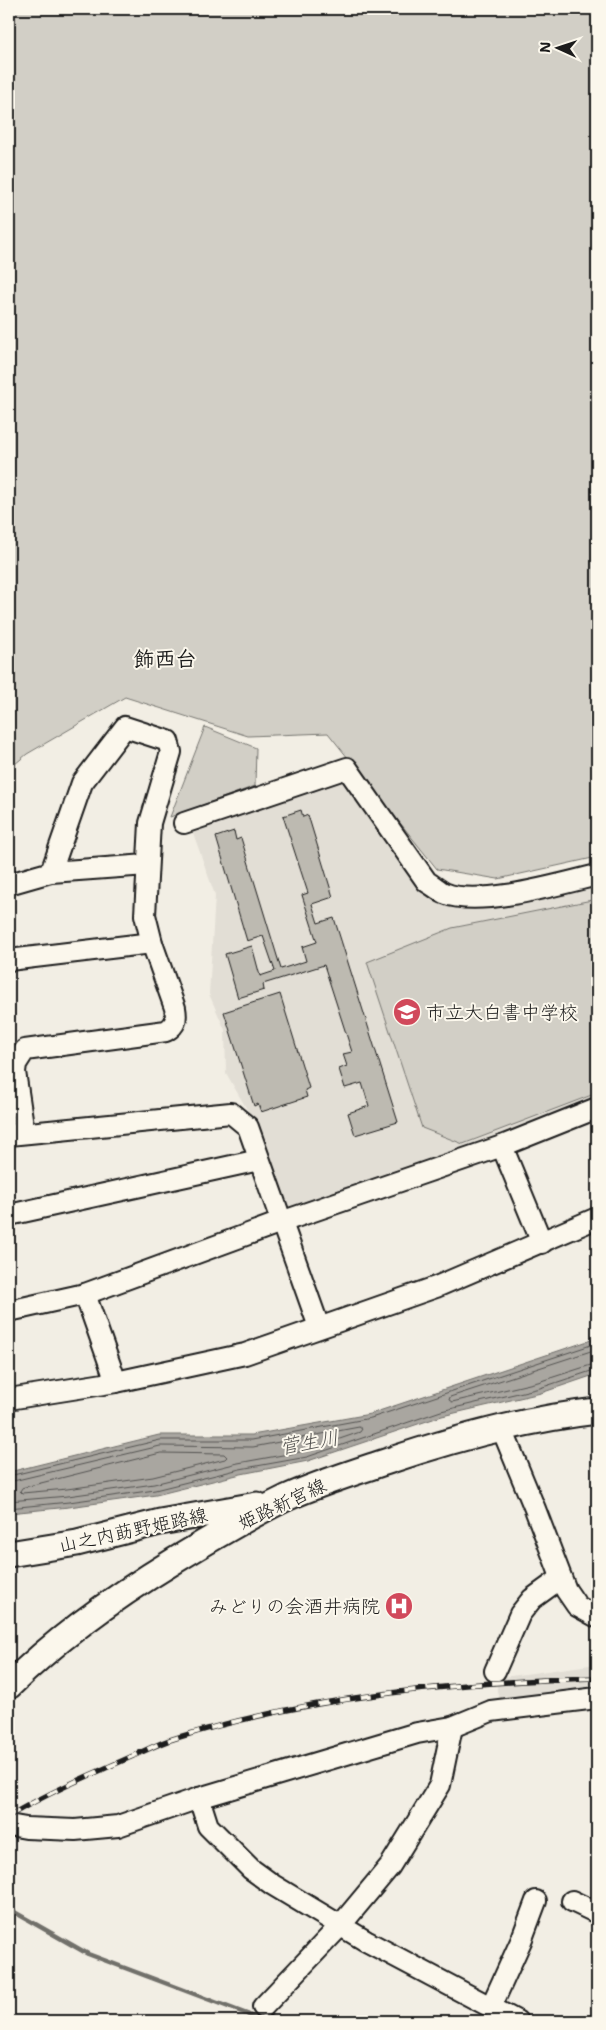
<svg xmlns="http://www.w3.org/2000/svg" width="606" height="2030" viewBox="0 0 606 2030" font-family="'Shantell Sans','Klee One',sans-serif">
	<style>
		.built { fill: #e2ded5 }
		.green { fill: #d2cfc6; stroke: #777671 }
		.water { fill: #a9a6a0; stroke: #716f6b }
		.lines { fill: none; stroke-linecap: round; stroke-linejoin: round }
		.shore { stroke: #545351; stroke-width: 1 }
		.stream { stroke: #716f6b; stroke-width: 4.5 }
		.building { fill: #bdbab1; stroke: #1c1c1c }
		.minor-casing { stroke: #1c1c1c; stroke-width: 24 }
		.major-casing { stroke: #1c1c1c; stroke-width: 29 }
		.minor { stroke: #fbf7ec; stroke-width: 20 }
		.major { stroke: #fbf7ec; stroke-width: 25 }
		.rail-casing { stroke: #1c1c1c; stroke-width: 5.5 }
		.rail { stroke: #fbf7ec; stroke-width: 4; stroke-dasharray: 11; stroke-linecap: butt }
		.labels { text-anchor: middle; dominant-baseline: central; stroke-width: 4; stroke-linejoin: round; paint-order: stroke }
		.poi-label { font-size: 19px; fill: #1c1c1c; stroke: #fbf7ec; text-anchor: start }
		.street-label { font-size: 19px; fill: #1c1c1c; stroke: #fbf7ec }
		.water-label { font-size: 20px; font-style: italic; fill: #545351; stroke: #fbf7ec }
		.quarter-label { font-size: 21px; font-weight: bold; fill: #1c1c1c; stroke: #fbf7ec }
	</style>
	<rect width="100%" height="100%" fill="#f2eee4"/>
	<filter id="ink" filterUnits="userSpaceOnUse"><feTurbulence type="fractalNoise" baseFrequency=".02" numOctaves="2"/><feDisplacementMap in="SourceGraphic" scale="10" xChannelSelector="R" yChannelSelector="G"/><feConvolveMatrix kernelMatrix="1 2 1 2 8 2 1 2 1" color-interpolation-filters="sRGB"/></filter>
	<g filter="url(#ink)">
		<g class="built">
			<path d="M346,780l103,123 148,-19v216l-305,111 -7,-4 -29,-82 -30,-52 -1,-43 -16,-36 6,-99 -23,-65z"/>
			<path d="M597,1664v27l-95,14 -5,-14v-13z"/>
		</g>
		<g class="green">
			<path d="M9,9h588v848l-99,22 -61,-10 -109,-136 -80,3 -123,-39 -98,57 -18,15z"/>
			<path d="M205,727l51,21 -1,38 -85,31z"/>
			<path d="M597,899v194l-134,51 -41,-16 -55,-166 85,-34z"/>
		</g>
		<path class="water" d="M597,1338v36l-56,19 -99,23 -134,45 -67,13 -85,21 -87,12 -60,6v-41l150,-37h93l118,-21z"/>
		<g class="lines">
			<g class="shore">
				<path d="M597,1349l-147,48 -1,3 3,2 86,-20 59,-19"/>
				<path d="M161,1453l63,1 3,3 -2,2 -72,18 -86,12 -45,4 -2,-2 2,-3z"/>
				<path d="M9,1476l151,-36h92l119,-22 226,-75"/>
				<path d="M9,1482l151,-36 93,1 106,-20 3,2 -2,3 -55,19 -67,12 -84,21 -86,12 -59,5"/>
				<path d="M9,1508l60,-6 86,-12 85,-21 67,-12 134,-46 99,-23 57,-19"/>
			</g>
			<path class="stream" d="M9,1909l79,45 159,60 12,7"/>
		</g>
		<g class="building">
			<path d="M301,810l2,7 5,-2 25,82 -21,7 6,19 16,-5 64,204 -43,13 -7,-22 21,-7 -7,-23 -17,5 -6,-19 8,-3 -4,-12 9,-2 -28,-87 -61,19 1,6 -26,8 -13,-44 27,-8 8,30 15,-5 -12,-35 -16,5 -31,-104 18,-6 2,9 5,-2 40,131 25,-8 -4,-14 15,-5 -15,-47 6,-2 -25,-77z"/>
			<path d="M280,994l29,94 -4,2 2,7 -46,15 -3,-8 -4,2 -30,-94z"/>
		</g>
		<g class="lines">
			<defs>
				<g id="minor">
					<path d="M184,823l163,-55 80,114c6,3 11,8 17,11 34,15 116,-9 153,-18"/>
					<path d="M9,884l42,-12 96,-7"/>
					<path d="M9,960l143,-17"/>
					<path d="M29,1132l-6,-7 -8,-53 1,-8 9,-14 141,-19c10,-6 11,-12 9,-23l-23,-65 -7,-28 5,-92 21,-71 -3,-11 -43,-14 -43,56 -31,89"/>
					<path d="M9,1135l222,-22 17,14 71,200"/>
					<path d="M502,1146l40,97"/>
					<path d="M9,1215l250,-55"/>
					<path d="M85,1294l31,88"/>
					<path d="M9,1311l76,-17 196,-72 221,-76 95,-38"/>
					<path d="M9,1399l107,-17 129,-28 191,-67 161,-69"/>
					<path d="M502,1429l33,80 31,81 11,16 20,11"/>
					<path d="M495,1671l25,-57 12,-15 29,-21"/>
					<path d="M199,1798l9,28 43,43 22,16 93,56 151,80"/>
					<path d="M9,1825l17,3 49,2 43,-4 81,-28 218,-65 35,-6 39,-16 106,-13"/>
					<path d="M572,1901l25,12"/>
					<path d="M263,2007l77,-81 50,-60 50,-81 12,-58"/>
					<path d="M491,2007l30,-66 15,-40"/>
				</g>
				<g id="major">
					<path d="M9,1554l68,-11 83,-21 97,-17"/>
					<path d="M9,1686c49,-49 106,-89 165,-125 36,-22 73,-44 112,-63 31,-14 66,-25 99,-36 68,-23 140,-43 212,-51"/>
				</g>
			</defs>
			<use href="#minor" class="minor-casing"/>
			<use href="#major" class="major-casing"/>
			<use href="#minor" class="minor"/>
			<use href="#major" class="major"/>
			<defs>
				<path id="rail" d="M9,1816c37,-22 76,-39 115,-56 17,-7 34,-17 52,-22 136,-42 280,-56 421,-60"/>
			</defs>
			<use href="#rail" class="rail-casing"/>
			<use href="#rail" class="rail"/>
		</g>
	</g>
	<defs>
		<symbol id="school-disc" viewBox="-11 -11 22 22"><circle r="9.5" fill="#d1495b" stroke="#fbf7ec"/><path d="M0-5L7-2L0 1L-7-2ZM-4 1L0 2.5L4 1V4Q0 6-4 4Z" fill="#fff"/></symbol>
		<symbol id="hospital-disc" viewBox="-11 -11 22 22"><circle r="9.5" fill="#d1495b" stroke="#fbf7ec"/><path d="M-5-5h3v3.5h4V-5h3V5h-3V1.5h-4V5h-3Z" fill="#fff"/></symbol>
	</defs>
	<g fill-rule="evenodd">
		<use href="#school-disc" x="391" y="996" width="32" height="32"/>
		<use href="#hospital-disc" x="383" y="1590" width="32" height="32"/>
	</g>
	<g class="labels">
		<g class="poi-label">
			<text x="426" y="1012">市立大白書中学校</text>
			<text x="380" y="1606" text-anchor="end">みどりの会酒井病院</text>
		</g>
		<g class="street-label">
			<text transform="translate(282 1504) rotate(-25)">姫路新宮線</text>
			<text transform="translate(133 1530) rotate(-12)">山之内莇野姫路線</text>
		</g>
		<g class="water-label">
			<text transform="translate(309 1442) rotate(-10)">菅生川</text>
		</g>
		<g class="quarter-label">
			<text x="165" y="659">飾西台</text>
		</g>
	</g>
	<rect width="606" height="2030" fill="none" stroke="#fbf7ec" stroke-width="30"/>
	<rect x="15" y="15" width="576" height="2000" fill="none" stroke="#1c1c1c" stroke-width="2" filter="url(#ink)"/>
	<g transform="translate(558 48) rotate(273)" stroke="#fbf7ec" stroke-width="4" paint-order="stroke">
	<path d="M0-4L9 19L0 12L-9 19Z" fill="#1c1c1c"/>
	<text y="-8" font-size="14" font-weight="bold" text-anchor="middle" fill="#1c1c1c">N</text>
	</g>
</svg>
